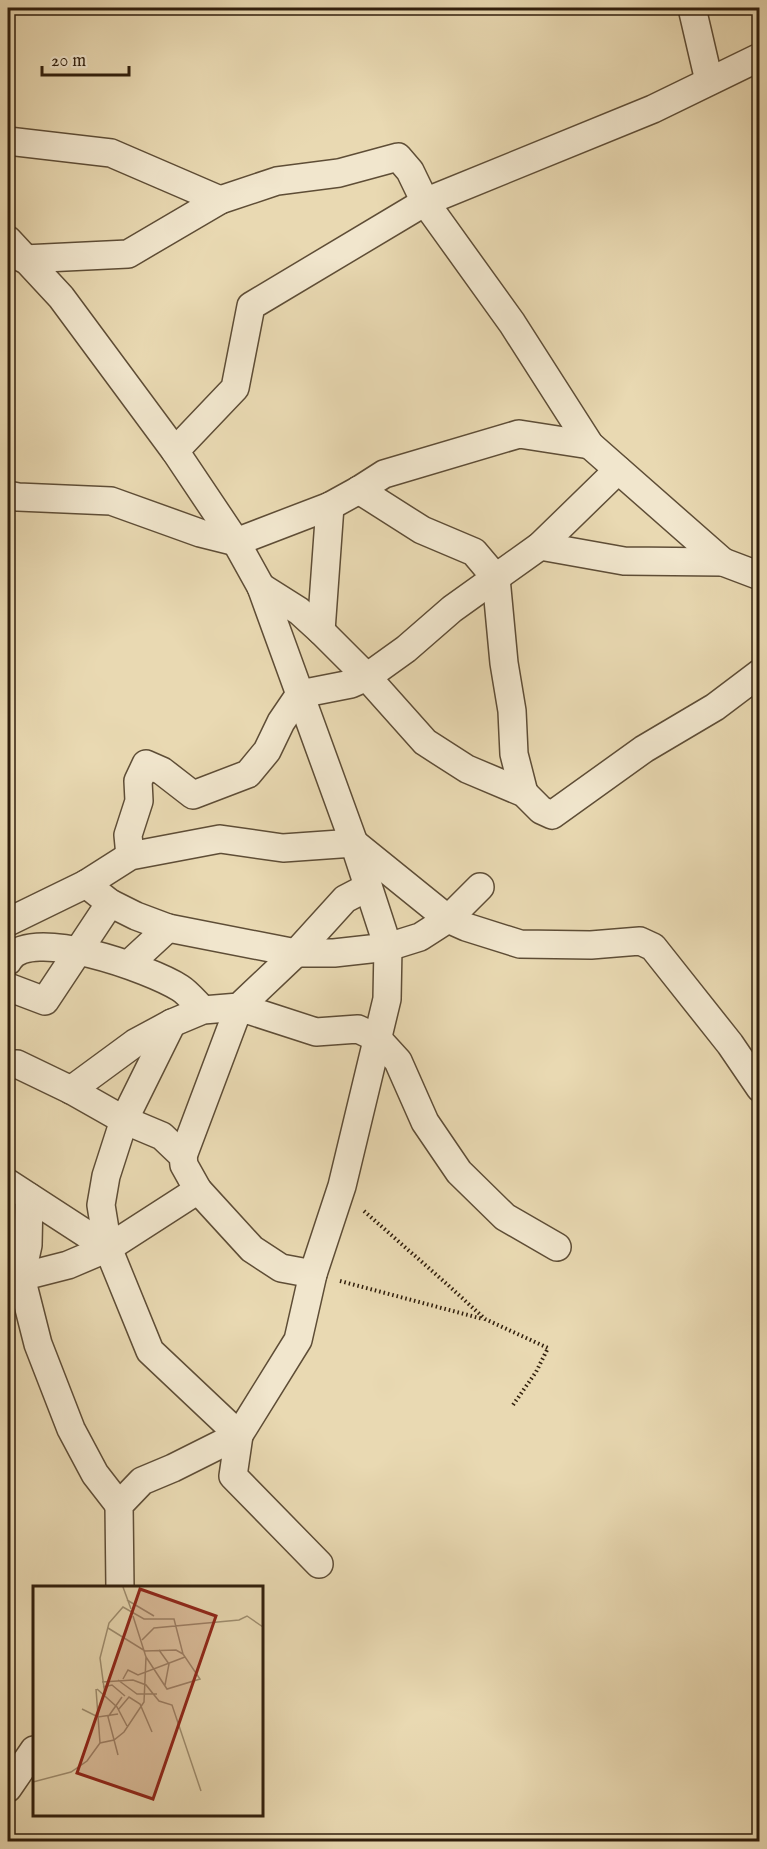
<svg xmlns="http://www.w3.org/2000/svg" width="767" height="1849" viewBox="0 0 767 1849" font-family="'IM FELL English',serif">
	<style>
		.lines { fill: none; stroke-linecap: round; stroke-linejoin: round }
		.street-casing { stroke: #5e4d36; stroke-width: 30 }
		.path { stroke: #301e0c; stroke-width: 4; stroke-dasharray: 1.5 3; stroke-linecap: butt }
		.street { stroke: #f1e6cd; stroke-width: 27 }
		.inset-road { fill: none; stroke: #9f8e70; stroke-width: 1.5 }
		.view { fill: #8f2418; fill-opacity: 0.15; stroke: #8f2418; stroke-width: 3 }
		.inset-edge { fill: none; stroke: #301e0c; stroke-width: 3 }
	</style>
	<rect width="100%" height="100%" fill="#e9d9b2"/>
	<filter id="stains"><feTurbulence type="fractalNoise" baseFrequency=".00333" numOctaves="4"/><feColorMatrix values="0 0 0 0 .2 0 0 0 0 .09 0 0 0 0 .02 0 0 0 .5 -.17"/></filter>
	<radialGradient id="worn" r=".72"><stop offset=".6" stop-color="#630" stop-opacity="0"/><stop offset="1" stop-color="#630" stop-opacity=".3"/></radialGradient>
	<g class="lines">
		<defs>
			<g id="street">
				<path d="M692,8l17,73"/>
				<path d="M8,141l103,12 109,47"/>
				<path d="M8,240l53,57 114,154 61,91 25,45 93,256 34,104 -1,52 -45,187 -29,88 -15,66 -59,95 -66,33 -31,13 -23,24 1,83"/>
				<path d="M15,255l9,4 104,-5 92,-54 57,-19 62,-8 59,-16 12,14 15,31 87,121 78,122 133,117"/>
				<path d="M175,451l60,-63 16,-82 174,-104 228,-93 107,-52"/>
				<path d="M359,490l63,40 52,22 22,26 8,85 8,48 2,43 10,39"/>
				<path d="M8,495l10,2 93,4 89,32 36,9 94,-36 29,-16 25,-16 135,-40 71,11"/>
				<path d="M540,546l84,15 99,1 37,14"/>
				<path d="M261,587l38,24 22,20 46,46 58,65 42,27 57,24 17,17 11,5 92,-66 71,-42 45,-34"/>
				<path d="M321,631l9,-125"/>
				<path d="M130,856l-2,-21 11,-34 -1,-20 8,-17 16,7 31,24 55,-21 19,-23 14,-29 19,-28 51,-10 16,-7 39,-28 46,-40 88,-63 78,-76"/>
				<path d="M86,884l24,19 26,13 32,12 128,25h38l54,-6 32,-10 28,-18 32,-32"/>
				<path d="M8,922l78,-38 44,-28 90,-17 63,9 71,-5 94,76 18,8 54,17 71,1 49,-4 13,6 77,97 30,44"/>
				<path d="M8,961c20,-37 144,9 172,27 8,5 16,15 23,22"/>
				<path d="M129,964l39,-36"/>
				<path d="M8,987l37,14 65,-98"/>
				<path d="M172,1023l-48,97 -18,56 -5,29 7,43 42,103 89,84 -6,41 86,88"/>
				<path d="M8,1064h9l54,26 53,30 38,16 21,20 1,9 14,25 54,59 29,19 32,6"/>
				<path d="M71,1090l64,-47 37,-20 31,-13 36,-3 57,-54 49,-54 23,-12"/>
				<path d="M183,1156l56,-149 77,25 42,-3 19,9 21,23 27,61 34,50 46,45 52,30"/>
				<path d="M8,1183l100,65"/>
				<path d="M8,1241l13,36 17,67 33,85 24,45 24,31"/>
				<path d="M8,1275l13,2 47,-12 40,-17 90,-58"/>
				<path d="M21,1277l7,-32 1,-48"/>
				<path d="M8,1788l26,-38"/>
			</g>
		</defs>
		<use href="#street" class="street-casing"/>
		<g class="path">
			<path d="M364,1211l84,74 37,34 63,29 -12,24 -23,33"/>
			<path d="M340,1281l143,38"/>
		</g>
		<use href="#street" class="street"/>
	</g>
	<g transform="translate(33 1586)">
		<rect width="230" height="230" fill="#e9d9b2"/>
		<path class="inset-road" d="M90,1l8,22M94,14l27,16M75,42l37,23 31,-1 7,4M109,54l12,-12 85,-8 8,-4 16,11M126,64l10,14 -4,21M90,93l5,-9 10,5 47,-18M85,94l19,14h20M69,96l31,-2 13,5 13,16 13,4 29,86M70,101l9,-2 13,11M63,103l4,54M64,103l20,18 10,19M72,109l-5,-37 9,-35 14,-16 21,12h30l9,35 17,25 -33,10 -21,-32M49,123l16,8 20,-3M85,124l11,-13 11,7 12,28M85,169l-10,-38 14,-20M0,196l38,-10 16,-11 13,-18 14,-3 10,-8 20,-30 2,-45 -13,-41"/>
		<path class="view" d="M107,3l76,27 -63,183 -76,-26z"/>
		<rect width="230" height="230" class="inset-edge"/>
	</g>
	<rect width="767" height="1849" fill="none" stroke="#e9d9b2" stroke-width="30"/>
	<rect x="9" y="9" width="749" height="1831" fill="none" stroke="#301e0c" stroke-width="3"/>
	<rect x="15" y="15" width="737" height="1819" fill="none" stroke="#301e0c" stroke-width="1.5"/>
	<path d="M42 66v9h87v-9" fill="none" stroke="#301e0c" stroke-width="3"/>
	<text x="51" y="66" font-size="18" fill="#301e0c" stroke="#f1e6cd" stroke-width="4.5" paint-order="stroke">20 m</text>
	<rect width="100%" height="100%" filter="url(#stains)"/>
	<rect width="100%" height="100%" fill="url(#worn)"/>
</svg>
